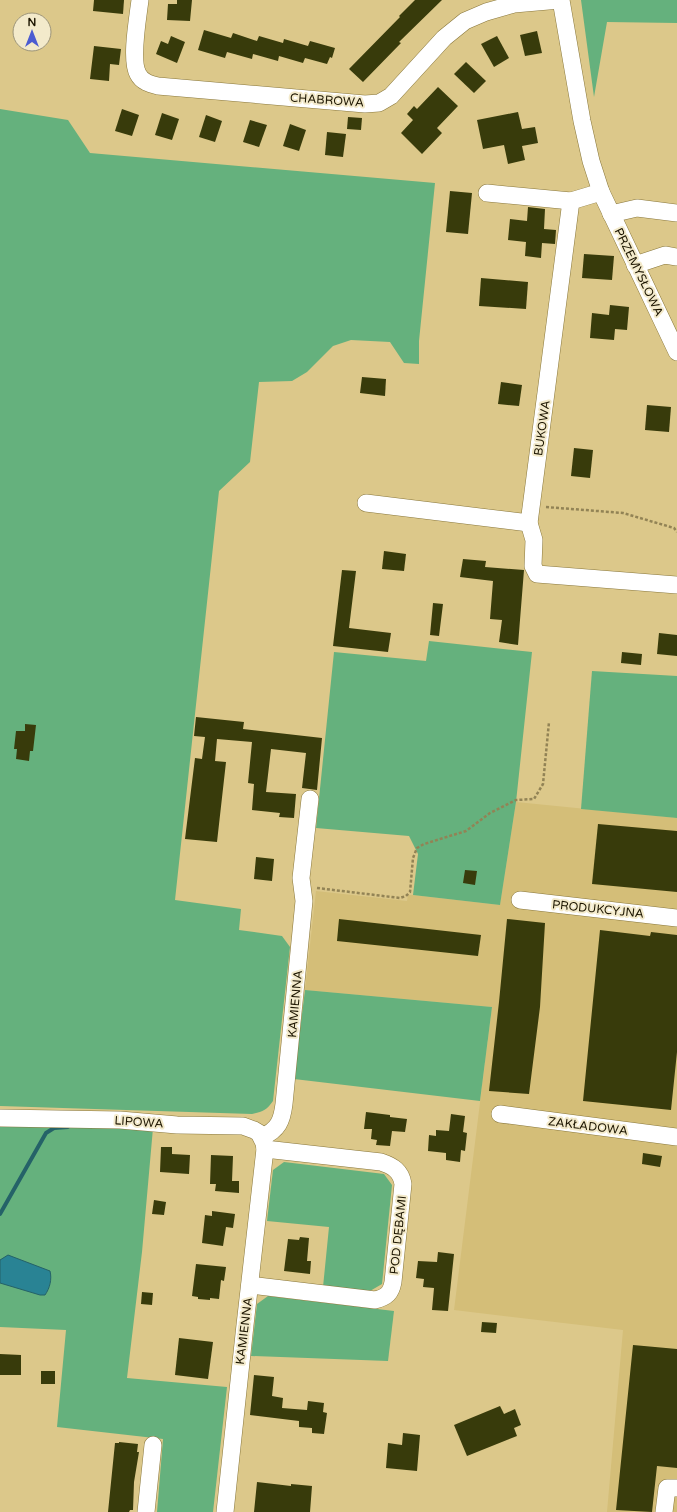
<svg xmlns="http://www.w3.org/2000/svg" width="677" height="1512" viewBox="0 0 677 1512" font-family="'Varela Round',sans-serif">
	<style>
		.built { fill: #d4be78 }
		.green { fill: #65b17d }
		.water { fill: #298394; stroke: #256268 }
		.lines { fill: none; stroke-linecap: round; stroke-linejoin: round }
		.stream { stroke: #256268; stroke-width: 4 }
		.building { fill: #383b0b }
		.minor-casing { stroke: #89773b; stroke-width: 18 }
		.path { stroke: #928355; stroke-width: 2.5; stroke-dasharray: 3 2; stroke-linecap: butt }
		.minor { stroke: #fff; stroke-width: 17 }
		.labels { text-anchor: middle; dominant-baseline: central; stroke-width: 4; stroke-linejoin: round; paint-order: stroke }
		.street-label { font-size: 12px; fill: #1c1500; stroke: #f3eacb }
	</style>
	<rect width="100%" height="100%" fill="#dcc88a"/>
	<path class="built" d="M516,802l161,16v694h-70l16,-182 -169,-20 38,-303 -187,-17 11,-99 91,10 1,-6h5l87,10z"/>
	<g class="green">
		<path d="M581,0h96v23l-70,-1 -13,75z"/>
		<path d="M0,109l68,11 22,33 345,30 -16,158v23l-15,-1 -14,-21 -39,-2 -18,6 -26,26 -15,9 -33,1 -9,80 -31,29 -44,409 66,9 -2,21 43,6 8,11 -17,154c-6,9 -11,11 -21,13l-252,-8z"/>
		<path d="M429,641l103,11 -16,150 -16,103 -87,-10 5,-41 -9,-18 -93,-8 18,-176 92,9z"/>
		<path d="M592,671l85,5v142l-96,-9z"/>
		<path d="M305,990l187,17 -12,94 -186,-22z"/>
		<path d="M0,1125l153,3 -11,124 -15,126 100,9 -14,125h-56l6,-73 -106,-12 9,-97 -66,-3z"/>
		<path d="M284,1162l100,12 8,11 -10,99 -12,7 -47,-4 6,-60 -62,-6 6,-51z"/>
		<path d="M268,1296l126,15 -6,50 -137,-5 6,-52z"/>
	</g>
	<path class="water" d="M8,1255l42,16c2,8 0,17 -5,24h-5l-40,-12v-23z"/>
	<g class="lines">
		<path class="stream" d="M0,1214l46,-81 8,-5 14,-1"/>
	</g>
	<g class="building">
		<path d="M94,0h30l-1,14 -30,-3z"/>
		<path d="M177,0h15l-2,21 -23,-1 1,-16h9z"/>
		<path d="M415,0h27l-43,42 2,1 -38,39 -14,-13 51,-52 -1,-1z"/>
		<path d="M204,30l27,8 2,-5 24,8 2,-5 24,7 1,-4 24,7 2,-5 25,7 -3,10 -2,-1 -3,7 -22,-6 -2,5 -24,-7 -1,5 -25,-7 -1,5 -25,-7 -2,6 -27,-8z"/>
		<path d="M537,31l5,22 -17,3 -5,-21z"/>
		<path d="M171,36l14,6 -8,21 -21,-9 5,-13 7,3z"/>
		<path d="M497,36l12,22 -15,9 -13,-23z"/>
		<path d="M94,46l27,3 -2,16 -9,-1 -1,17 -19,-2z"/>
		<path d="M466,62l20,19 -12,12 -20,-19z"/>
		<path d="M438,87l20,19 -21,22 5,5 -20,21 -21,-21 12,-13 -6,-6 7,-8 3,3z"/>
		<path d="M122,109l17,6 -7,21 -17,-5z"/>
		<path d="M518,112l4,17 13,-2 3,16 -16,3 3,14 -17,4 -4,-19 -21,4 -6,-29z"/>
		<path d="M162,113l17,6 -7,21 -17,-5z"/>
		<path d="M206,115l16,6 -7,21 -16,-5z"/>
		<path d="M348,117l14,1 -1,12 -14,-1z"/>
		<path d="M250,120l17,5 -8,22 -16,-5z"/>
		<path d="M290,124l16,6 -7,21 -16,-5z"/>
		<path d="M327,132l19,2 -3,23 -18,-2z"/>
		<path d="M450,191l22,2 -4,41 -22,-2z"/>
		<path d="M528,207l17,2 -1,20 12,1 -1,14 -13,-1 -1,15 -16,-2 1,-14 -18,-2 2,-21 17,2z"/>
		<path d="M584,254l30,2 -2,24 -30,-2z"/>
		<path d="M481,278l47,4 -2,27 -47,-3z"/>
		<path d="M610,305l19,2 -2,23 -12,-1 -1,11 -24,-2 2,-25 17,2z"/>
		<path d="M362,377l24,2 -1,17 -25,-3z"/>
		<path d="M501,382l21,3 -3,21 -21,-2z"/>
		<path d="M647,405l24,2 -2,25 -24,-2z"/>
		<path d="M574,448l19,2 -3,28 -19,-2z"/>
		<path d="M384,551l22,3 -2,17 -22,-2z"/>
		<path d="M463,559l23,2 -1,6 39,3 -6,75 -19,-3 3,-22 -12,-1 3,-38 -33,-4z"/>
		<path d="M342,570l14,1 -7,57 42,5 -3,19 -55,-6z"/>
		<path d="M433,603l10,1 -4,32 -9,-1z"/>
		<path d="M659,633l18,2v21l-20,-2z"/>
		<path d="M622,652l20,2 -1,11 -20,-2z"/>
		<path d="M196,717l48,5 -1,7 79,9 -5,52 -15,-2 4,-35 -35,-4 -5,43 30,2 -2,24 -15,-1 1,-4 -28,-3 2,-26 -6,-1 4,-41 -35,-3 -2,22 11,1 -9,80 -32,-3 10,-81 7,1 3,-22 -11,-1z"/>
		<path d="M25,724l11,1 -3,26h-3l-1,10 -13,-2 1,-10h-3l2,-18h9z"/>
		<path d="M598,824l79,7v61l-85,-8z"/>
		<path d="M256,857l18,2 -2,22 -18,-2z"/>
		<path d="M465,870l12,1 -2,14 -12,-2z"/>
		<path d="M339,919l142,16 -3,21 -141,-15z"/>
		<path d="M507,919l38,4 -5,84 -11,87 -40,-3 10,-89z"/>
		<path d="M600,930l50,6 1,-4 26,3v117l-6,58 -88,-9z"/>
		<path d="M366,1112l24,3v2l17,2 -2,13 -13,-1 -2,15 -14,-1 1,-5 -6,-1 1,-10h-8z"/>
		<path d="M451,1114l14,2 -2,16 4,1 -2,18 -4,-1 -1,12 -14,-2v-7l-18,-2 1,-16 7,1v-6l13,1z"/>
		<path d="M161,1147h11v7l18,1 -1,19 -29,-2z"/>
		<path d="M643,1153l19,3 -2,11 -18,-3z"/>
		<path d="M211,1155l22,1 -1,25h7v12l-24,-2 1,-7h-6z"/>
		<path d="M154,1200l12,2 -2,13 -12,-1z"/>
		<path d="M212,1211l23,3 -2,14 -7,-1 -3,19 -21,-3 3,-28 7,1z"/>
		<path d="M300,1237l9,1 -2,23h4l-1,13 -26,-3 4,-32 11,1z"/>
		<path d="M438,1252l16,2 -6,57 -16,-1 2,-22 -11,-1 1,-8 -8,-1 2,-17 19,1z"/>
		<path d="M196,1264l30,3 -2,14 -3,-1 -2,19 -9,-1v2l-12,-1v-2l-6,-1z"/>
		<path d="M142,1292l11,1 -1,12 -11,-1z"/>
		<path d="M482,1322l15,1 -1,10 -15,-1z"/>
		<path d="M179,1338l34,4 -5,37 -33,-4z"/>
		<path d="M633,1345l44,4v119l-20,-2 -5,46 -36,-2z"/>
		<path d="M0,1354l21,1v20h-21z"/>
		<rect x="41" y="1371" width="14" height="13"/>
		<path d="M254,1375l20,2 -2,19 11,2 -1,10 25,2 1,-9 16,2 -1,9 4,1 -3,21 -12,-1v-5l-13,-1v-6l-49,-6z"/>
		<path d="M500,1406l4,8 11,-5 6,16 -7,3 3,8 -50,20 -13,-31z"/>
		<path d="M403,1433l17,2 -3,36 -31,-3 2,-25 14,2z"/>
		<path d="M119,1442l19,2 -1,8h2l-5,30 -1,28h-3l-1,2h-21l7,-69h4z"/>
		<path d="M257,1482l34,4v-2l21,2 -2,26h-56z"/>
	</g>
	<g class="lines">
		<defs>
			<g id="minor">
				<path d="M140,0c-2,17 -10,60 -2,74 4,8 12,10 20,12l207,18 14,-1 12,-7 53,-58 21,-17 21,-9 28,-8 46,-4"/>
				<path d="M561,0l21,121 9,40 10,31 76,160"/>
				<path d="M487,193l84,8"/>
				<path d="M611,214l26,-6 40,5"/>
				<path d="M635,265l30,-10 12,2"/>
				<path d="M366,503l163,20 42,-322 30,-9"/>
				<path d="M529,523l5,17 -1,26 4,8 140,11"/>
				<path d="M520,900l157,18"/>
				<path d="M500,1114l177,23"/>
				<path d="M0,1118l120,2 57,5 66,1 11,4 5,3 5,10 1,6 -20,176 -20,187"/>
				<path d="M262,1137c16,-7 20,-16 22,-33l20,-203 -3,-23 9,-79"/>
				<path d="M250,1285l125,15c12,-3 16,-7 18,-18l10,-98c-2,-13 -10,-18 -22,-22l-116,-13"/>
				<path d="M146,1512l7,-67"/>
				<path d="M664,1512l3,-24h10"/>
			</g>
		</defs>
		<use href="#minor" class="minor-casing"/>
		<g class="path">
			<path d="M546,507l77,6 51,15 3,4"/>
			<path d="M317,888l83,10 6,-2 4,-4 3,-34 4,-10 7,-4 42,-13 24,-18 26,-13 18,-1 9,-15 6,-62"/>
		</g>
		<use href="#minor" class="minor"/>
	</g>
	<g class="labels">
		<g class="street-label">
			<text transform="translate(327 100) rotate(4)">CHABROWA</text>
			<text transform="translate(639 272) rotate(64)">PRZEMYSŁOWA</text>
			<text transform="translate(542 428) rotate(-82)">BUKOWA</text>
			<text transform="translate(598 909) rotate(6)">PRODUKCYJNA</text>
			<text transform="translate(295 1004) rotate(-85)">KAMIENNA</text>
			<text transform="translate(139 1122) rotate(4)">LIPOWA</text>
			<text transform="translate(588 1126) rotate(7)">ZAKŁADOWA</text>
			<text transform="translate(398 1235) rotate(-84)">POD DĘBAMI</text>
			<text transform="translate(244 1331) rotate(-83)">KAMIENNA</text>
		</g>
	</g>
	<g transform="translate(32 32)"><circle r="19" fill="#f3eacb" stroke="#9d957a"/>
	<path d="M0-3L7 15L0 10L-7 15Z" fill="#4c5cd1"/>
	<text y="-6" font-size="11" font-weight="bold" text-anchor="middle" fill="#1c1500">N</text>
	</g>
</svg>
